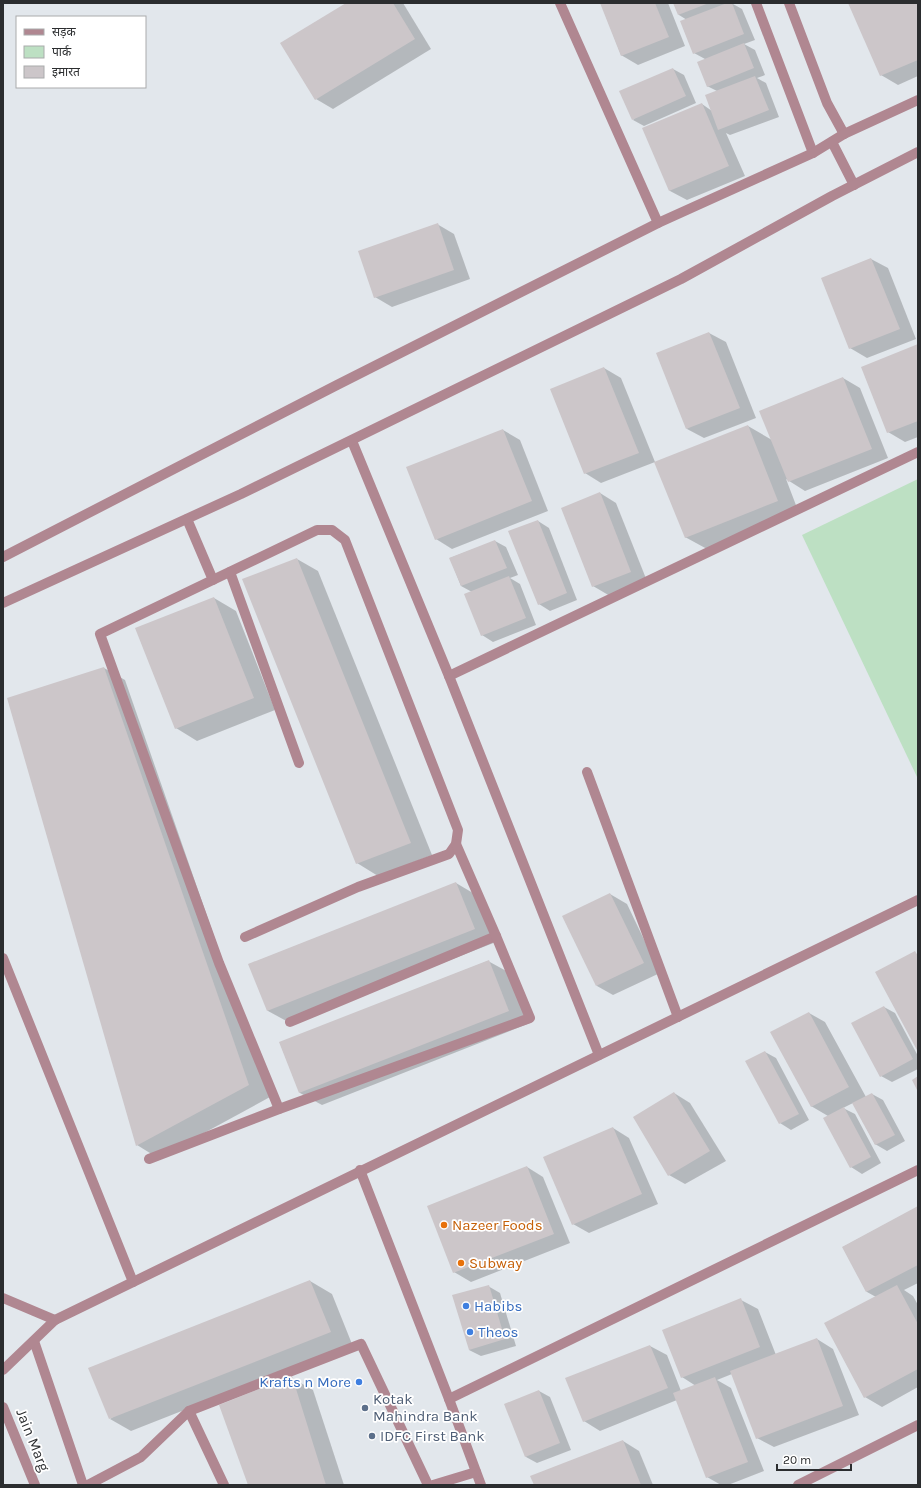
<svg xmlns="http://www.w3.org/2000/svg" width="921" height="1488" viewBox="0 0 921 1488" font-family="Karla,'Noto Sans Devanagari',sans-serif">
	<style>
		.green { fill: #bde0c3 }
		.shadow { fill: #0003 }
		.building { fill: #ccc6c9 }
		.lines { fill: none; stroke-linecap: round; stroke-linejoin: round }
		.minor { stroke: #b08791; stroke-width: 10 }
		.food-dot { fill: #e8710a; stroke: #fff; stroke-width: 1.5 }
		.shop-dot { fill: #3f7fe0; stroke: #fff; stroke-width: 1.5 }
		.service-dot { fill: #5c6f8a; stroke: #fff; stroke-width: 1.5 }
		.labels { text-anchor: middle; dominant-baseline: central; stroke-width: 3.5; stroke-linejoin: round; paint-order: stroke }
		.food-label { font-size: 15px; fill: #c56008; stroke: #fff; text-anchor: start }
		.shop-label { font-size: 15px; fill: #366cbe; stroke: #fff; text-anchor: start }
		.service-label { font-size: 15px; fill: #4e5e75; stroke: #fff; text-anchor: start }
		.street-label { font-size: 15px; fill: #2b2d2f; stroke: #fff }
	</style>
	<rect width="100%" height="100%" fill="#e2e7ec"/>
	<path class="green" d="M918,479v300l-116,-244z"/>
	<g class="shadow">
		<path d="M348,3h55l28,46 -98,60 -17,-10z"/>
		<path d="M601,3h67l17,43 -47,19 -17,-10z"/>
		<path d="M674,3h62l-3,1 9,5 13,31 -11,4 11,6 10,25 -8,3 9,5 13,34 -49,18 -4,-2 19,43 -58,24 -17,-9 -26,-62 58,-25 10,7 5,-20 -10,-5 -2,-27 -11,-6 -7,-33 -8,-5z"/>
		<path d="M849,3h69v73l-20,9 -17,-10z"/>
		<path d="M673,69l11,6 12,28 -52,23 -11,-6z"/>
		<path d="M437,224l17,10 16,45 -78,28 -17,-10z"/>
		<path d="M871,259l17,9 28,71 -49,19 -17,-10z"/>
		<path d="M709,333l17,9 30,76 -52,20 -17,-9z"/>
		<path d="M918,345v92l-13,5 -17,-10z"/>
		<path d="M604,368l17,10 34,84 -54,21 -16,-10z"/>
		<path d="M843,378l17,10 28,70 -83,33 -19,-12 13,34 -92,36 -22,-12 63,-111 24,14z"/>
		<path d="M503,430l17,10 28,71 -96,38 -16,-10z"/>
		<path d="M600,493l16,10 31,78 -37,15 -17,-10z"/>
		<path d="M538,521l11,7 28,72 -27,11 -11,-7z"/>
		<path d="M495,541l11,6 12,28 -8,3 10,6 16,41 -43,17 -11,-7 -10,-43 -11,-6 -11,-28z"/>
		<path d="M297,559l21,12 114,284 -54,21 -21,-13z"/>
		<path d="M214,598l22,13 39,99 -78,31 -21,-13z"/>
		<path d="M104,668l21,12 145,417 -112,61 -21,-13z"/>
		<path d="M456,883l22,13 18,46 -206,81 -22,-12 -18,-47z"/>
		<path d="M610,894l17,10 33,69 -47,22 -16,-9z"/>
		<path d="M488,961l22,12 20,50 -208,82 -22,-12 -20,-50z"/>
		<path d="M884,1007l11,6 23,43v13l-26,13 -11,-6z"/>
		<path d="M809,1013l16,9 41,75 6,-3 11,6 22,41 -18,10 -12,-7 -22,-41 -10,5 12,6 26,49 -19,11 -11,-7 -23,-51 -17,-10z"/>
		<path d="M765,1052l11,6 33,62 -18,10 -11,-7z"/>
		<path d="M674,1093l16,10 36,58 -41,23 -16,-9z"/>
		<path d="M613,1128l16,10 29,66 -69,29 -16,-9z"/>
		<path d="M527,1167l16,10 27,66 -99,39 -17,-10z"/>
		<path d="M918,1207v76l-14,7 9,6 5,9v82l-36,20 -17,-10 11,-100 -9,-5 -24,-45z"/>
		<path d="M310,1281l22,13 20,50 -221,87 -21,-12z"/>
		<path d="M488,1286l12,7 16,53 -35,10 -12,-6z"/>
		<path d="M741,1300l17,9 18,46 41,-16 16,10 26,66 -85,32 -17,-9 -25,-64 -15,6 14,8 33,83 -36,14h-7l-14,-8 -30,-77 -77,31 -16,-10 66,-75 17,9 14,36 15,-5 -14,-9z"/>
		<path d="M292,1378l21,12 31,95h-95z"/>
		<path d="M539,1391l11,6 21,53 -34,13 -11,-6z"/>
		<path d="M623,1441l16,10 14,34h-118z"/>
	</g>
	<g class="building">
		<path d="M346,3h47l22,36 -100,61 -35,-57z"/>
		<path d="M600,3h55l14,34 -48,19z"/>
		<path d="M673,3h36l-31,12z"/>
		<path d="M727,3h5l12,31 -51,20 -13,-33z"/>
		<path d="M848,3h70v57l-38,16z"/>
		<path d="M744,43l10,25 -47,19 -10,-25z"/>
		<path d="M673,68l13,28 -54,24 -13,-29z"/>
		<path d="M755,76l14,34 -51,20 -13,-35z"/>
		<path d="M702,103l27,63 -60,25 -27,-63z"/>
		<path d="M438,223l16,47 -80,28 -16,-47z"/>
		<path d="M871,258l29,71 -51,20 -28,-71z"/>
		<path d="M709,332l31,76 -54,21 -30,-76z"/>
		<path d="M918,344v77l-31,12 -26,-66z"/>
		<path d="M604,367l35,86 -55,21 -34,-85z"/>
		<path d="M843,377l29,72 -84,33 -29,-71z"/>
		<path d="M748,425l30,76 -93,37 -31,-76z"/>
		<path d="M503,429l29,72 -97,39 -29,-73z"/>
		<path d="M600,492l31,80 -39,15 -31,-79z"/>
		<path d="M538,520l29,73 -29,12 -30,-74z"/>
		<path d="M495,540l12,28 -46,18 -12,-28z"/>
		<path d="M297,558l114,285 -55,21 -114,-285z"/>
		<path d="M509,576l17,42 -45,18 -17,-42z"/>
		<path d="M214,597l40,101 -79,31 -40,-101z"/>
		<path d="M104,667l145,418 -113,61 -129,-448z"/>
		<path d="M456,882l19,47 -208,82 -19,-47z"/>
		<path d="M610,893l34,70 -48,23 -34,-70z"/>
		<path d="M915,951l3,5v96l-43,-80z"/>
		<path d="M489,960l20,51 -210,82 -20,-51z"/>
		<path d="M884,1006l29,53 -33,18 -29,-54z"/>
		<path d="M809,1012l40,75 -38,20 -41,-75z"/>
		<path d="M765,1051l34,63 -20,10 -34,-63z"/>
		<path d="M918,1076v16l-6,-12z"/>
		<path d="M674,1092l36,59 -42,25 -35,-59z"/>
		<path d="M872,1093l23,42 -20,10 -23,-42z"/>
		<path d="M844,1107l27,50 -21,11 -27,-50z"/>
		<path d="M613,1127l29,67 -70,31 -29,-68z"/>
		<path d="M527,1166l27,68 -101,39 -26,-67z"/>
		<path d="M918,1206v59l-52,27 -24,-45z"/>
		<path d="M310,1280l21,52 -222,87 -21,-51z"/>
		<path d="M489,1285l16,54 -36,11 -17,-55z"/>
		<path d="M897,1285l21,39v45l-54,29 -40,-75z"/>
		<path d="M741,1298l19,49 -79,31 -19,-48z"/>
		<path d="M817,1338l26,68 -87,33 -26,-68z"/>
		<path d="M650,1345l18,43 -85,34 -18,-44z"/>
		<path d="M292,1376l34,109h-78l-29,-80z"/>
		<path d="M715,1377l33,85 -42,16 -33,-85z"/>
		<path d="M539,1390l21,53 -35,14 -21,-53z"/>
		<path d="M623,1440l18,45h-107l-4,-9z"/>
	</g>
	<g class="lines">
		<g class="minor">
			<path d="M560,3l98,220"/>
			<path d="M756,3l57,150"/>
			<path d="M789,3l38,100 17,31"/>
			<path d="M832,142l22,43"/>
			<path d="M352,441l97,235 150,379"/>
			<path d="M187,519l26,61"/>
			<path d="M3,557l334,-172 321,-162 155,-70 31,-19 74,-34"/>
			<path d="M230,572l69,191"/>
			<path d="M3,603l238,-109 440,-215 151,-83 86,-44"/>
			<path d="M449,676l469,-224"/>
			<path d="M587,772l91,245"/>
			<path d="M245,937l113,-50 91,-33 7,-10 2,-14 -113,-290 -13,-10h-15l-217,104 119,329 60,146"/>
			<path d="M3,958l130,324"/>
			<path d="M290,1022l206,-86"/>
			<path d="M149,1159l130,-50 251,-91 -34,-82 -40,-92"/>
			<path d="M360,1170l89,229 32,86"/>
			<path d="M3,1298l52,22"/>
			<path d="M34,1341l49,144"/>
			<path d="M3,1370l52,-50 863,-420"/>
			<path d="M449,1399l469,-229"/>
			<path d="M3,1407l32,78"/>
			<path d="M189,1411l172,-67 67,141"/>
			<path d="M88,1485l53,-28 48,-46 35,74"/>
			<path d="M433,1485l43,-13"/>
			<path d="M798,1485l120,-60"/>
		</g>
	</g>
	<g class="food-dot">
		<circle cx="444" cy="1225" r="4"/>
		<circle cx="461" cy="1263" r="4"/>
	</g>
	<g class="shop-dot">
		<circle cx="466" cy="1306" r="4"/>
		<circle cx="470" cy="1332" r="4"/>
		<circle cx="359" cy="1382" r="4"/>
	</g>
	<g class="service-dot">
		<circle cx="365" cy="1408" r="4"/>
		<circle cx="372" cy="1436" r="4"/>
	</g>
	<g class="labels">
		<g class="food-label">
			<text x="452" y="1225">Nazeer Foods</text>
			<text x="469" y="1263">Subway</text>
		</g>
		<g class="shop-label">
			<text x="474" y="1306">Habibs</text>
			<text x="478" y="1332">Theos</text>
			<text x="351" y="1382" text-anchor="end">Krafts n More</text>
		</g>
		<g class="service-label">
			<text x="373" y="1399">Kotak<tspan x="373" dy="17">Mahindra Bank</tspan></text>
			<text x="380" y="1436">IDFC First Bank</text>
		</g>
		<g class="street-label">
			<text transform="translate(33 1440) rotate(68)">Jain Marg</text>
		</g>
	</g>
	<rect width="921" height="1488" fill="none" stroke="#2b2d2f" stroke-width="8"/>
	<rect x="16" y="16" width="130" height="72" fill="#ffffff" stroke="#aaabac"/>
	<rect x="24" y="29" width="20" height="6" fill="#b08791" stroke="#aaabac"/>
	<text x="52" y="36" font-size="12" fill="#2b2d2f">सड़क</text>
	<rect x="24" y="46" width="20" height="12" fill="#bde0c3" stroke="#aaabac"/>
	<text x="52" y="56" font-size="12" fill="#2b2d2f">पार्क</text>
	<rect x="24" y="66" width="20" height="12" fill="#ccc6c9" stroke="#aaabac"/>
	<text x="52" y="76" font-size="12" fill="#2b2d2f">इमारत</text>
	<path d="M777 1464v6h74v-6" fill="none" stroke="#2b2d2f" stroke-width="2"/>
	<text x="783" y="1464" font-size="12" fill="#2b2d2f" stroke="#ffffff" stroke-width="3" paint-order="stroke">20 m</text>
</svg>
